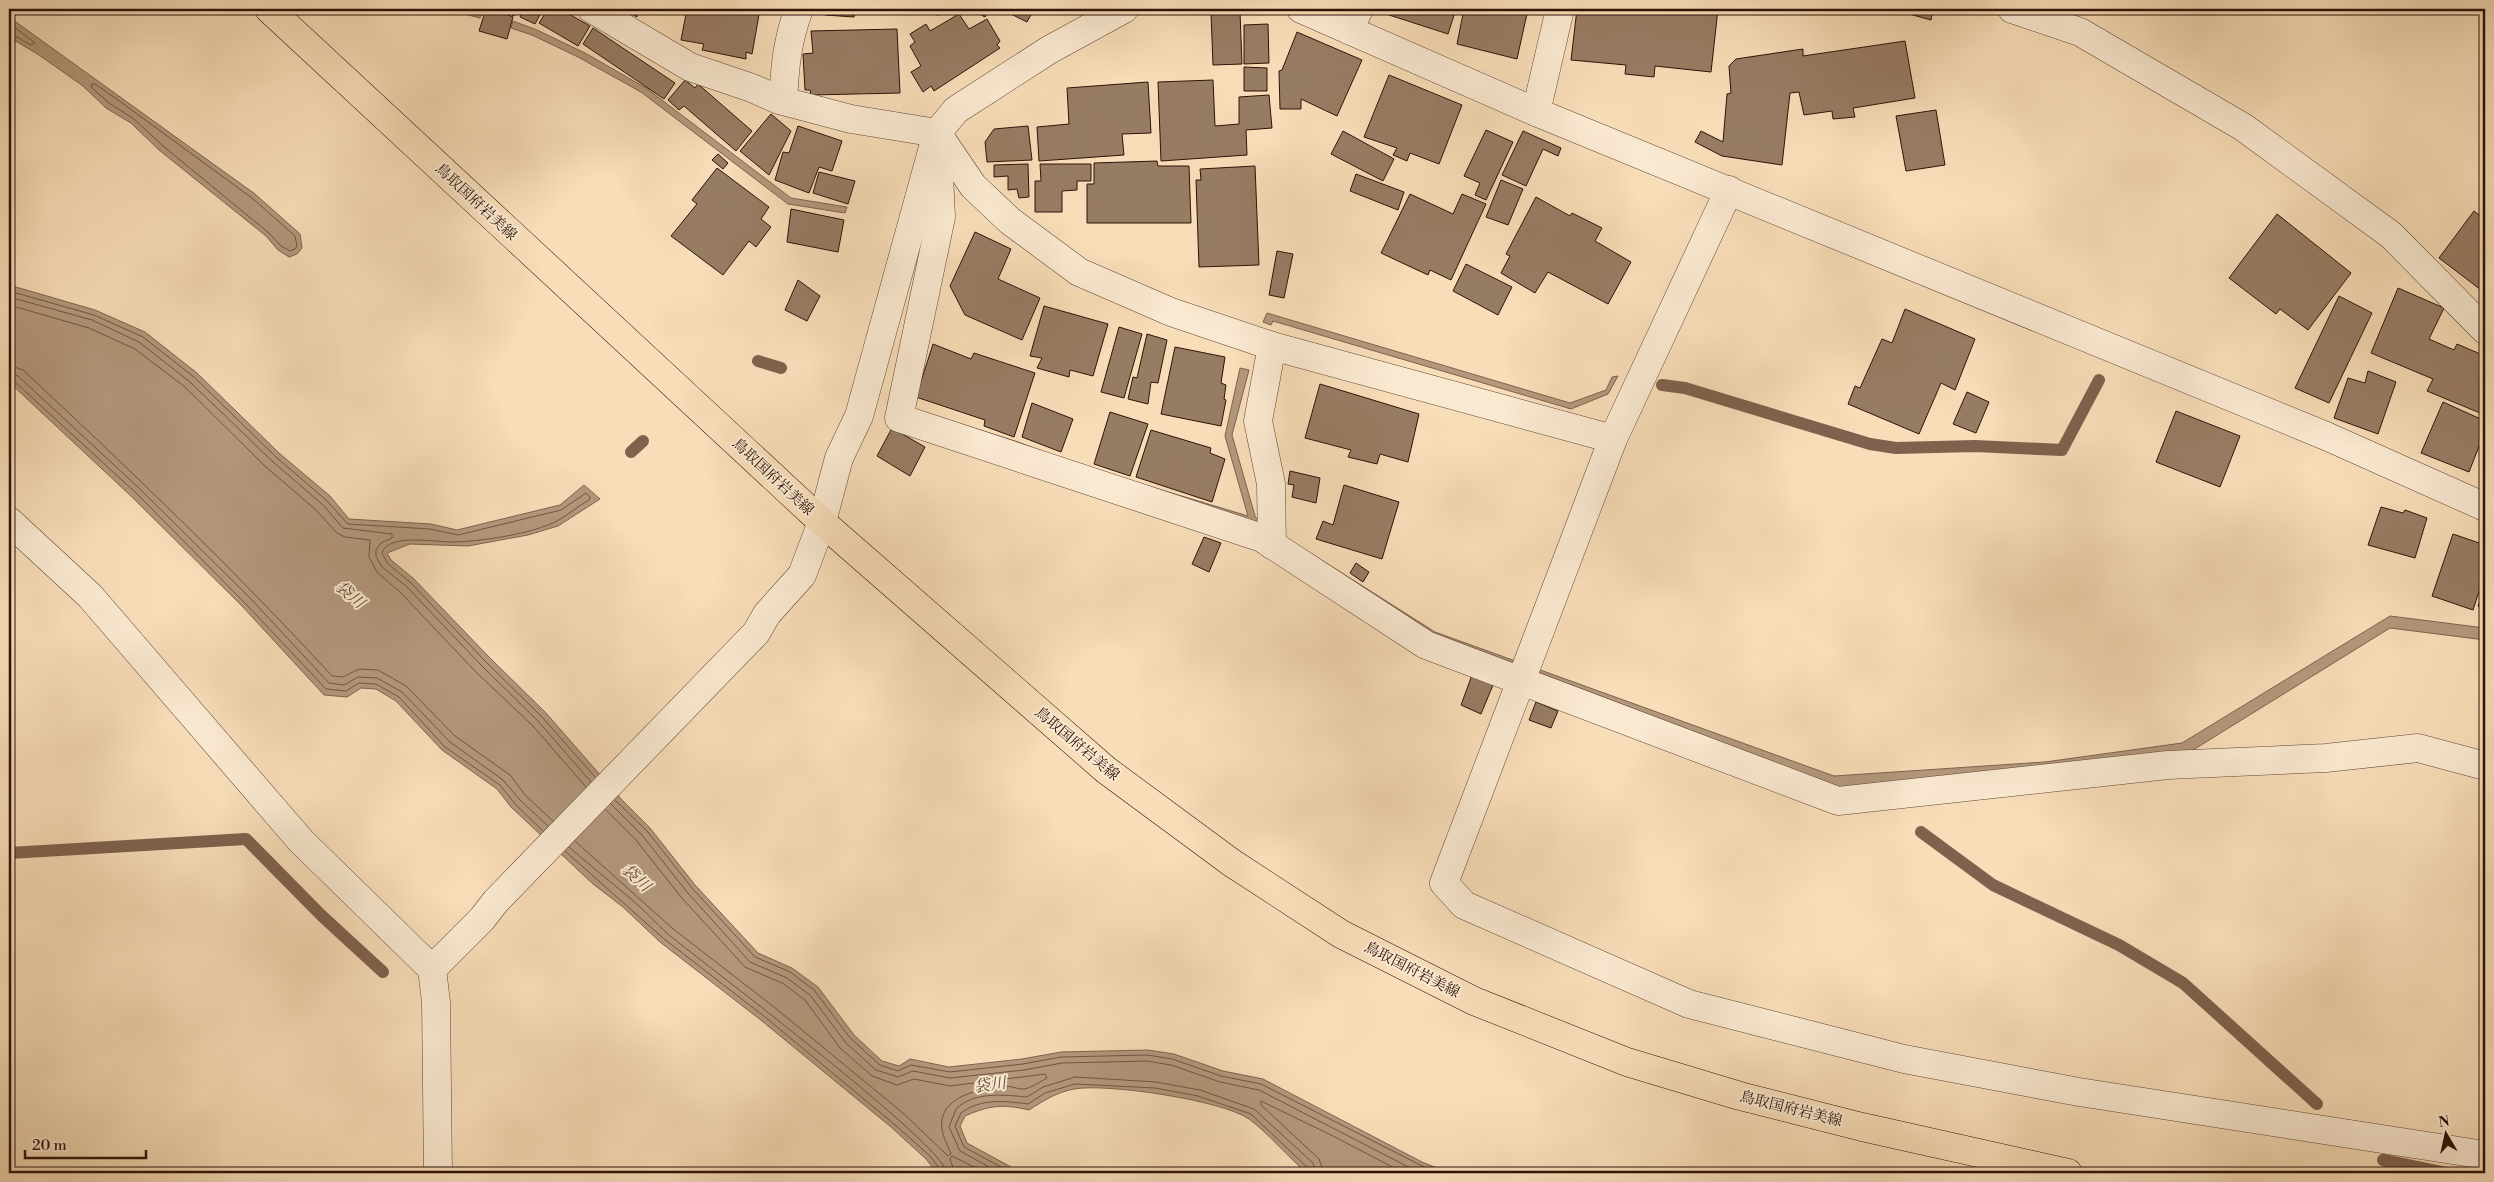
<svg xmlns="http://www.w3.org/2000/svg" width="2494" height="1182" viewBox="0 0 2494 1182" font-family="'Libre Bodoni','Noto Serif JP',serif">
	<style>
		.water { fill: #b3987c; stroke: #7e624e }
		.lines { fill: none; stroke-linecap: round; stroke-linejoin: round }
		.shore { stroke: #705542; stroke-width: 1 }
		.stream { stroke: #7e624e; stroke-width: 12 }
		.building { fill: #977c64; stroke: #2e1208 }
		.minor-casing { stroke: #604534; stroke-width: 29 }
		.tertiary-casing { stroke: #604534; stroke-width: 29 }
		.primary-casing { stroke: #2e1208; stroke-width: 29 }
		.minor { stroke: #fae9d1; stroke-width: 28 }
		.tertiary { stroke: #fae9d1; stroke-width: 28 }
		.primary { stroke: #f7ddb8; stroke-width: 28 }
		.labels { text-anchor: middle; dominant-baseline: central; stroke-width: 4; stroke-linejoin: round; paint-order: stroke }
		.street-label { font-size: 15px; fill: #2e1208; stroke: #fae9d1 }
		.water-label { font-size: 16px; font-style: italic; fill: #634836; stroke: #fae9d1 }
	</style>
	<rect width="100%" height="100%" fill="#f7ddb8"/>
	<filter id="stains"><feTurbulence type="fractalNoise" baseFrequency=".004" numOctaves="4"/><feColorMatrix values="0 0 0 0 .2 0 0 0 0 .09 0 0 0 0 .02 0 0 0 .5 -.17"/></filter>
	<radialGradient id="worn" r=".72"><stop offset=".6" stop-color="#630" stop-opacity="0"/><stop offset="1" stop-color="#630" stop-opacity=".3"/></radialGradient>
	<g class="water">
		<path d="M445,9h24l14,3 -3,6z"/>
		<path d="M9,17l246,177 45,40 2,14 -5,6 -8,3 -11,-7 -12,-14 -107,-86 -28,-27 -25,-15 -23,-22 -44,-31 -30,-18z"/>
		<path d="M513,21l24,9 48,23 61,35 145,110 56,9 -2,6 -57,-9 -147,-112 -63,-35 -46,-22 -21,-7z"/>
		<path d="M9,285l86,25 50,22 52,41 82,80 51,43 19,23 82,5 26,6 103,-25 24,-20 16,14 -42,27 -30,9 -60,11 -58,-2 -23,9 4,7 22,18 76,79 57,56 77,88 27,27 45,57 63,68 34,15 26,19 36,48 28,26 17,5 11,-7 39,8 73,-8 39,-7 87,-2 26,4 49,17 40,8 159,83 27,11h-142c-18,-15 -40,-41 -58,-54 -27,-19 -143,-36 -175,-30 -17,3 -31,12 -45,21 -26,-6 -39,-5 -64,6l-5,10 7,17 55,30h-85l-11,-14 -35,-32 -129,-106 -102,-79 -37,-35 -30,-23 -82,-77 -14,-18 -55,-39 -46,-49 -20,-12 -15,-1 -14,9 -23,-2 -82,-89 -110,-109 -123,-115z"/>
		<path d="M1267,313l303,90 36,-13 6,-13 6,-1 -10,18 -37,15 -298,-88 -2,4 -8,-3z"/>
		<path d="M1240,368l9,2 -17,65 23,81 5,7 -2,3 -113,-33 -232,-78 1,-6 104,33 64,24 166,50 -23,-80z"/>
		<path d="M1312,554l123,78 399,144 211,-14 137,-19 208,-127 95,12v12l-95,-12 -205,127 -356,33 -391,-148 -130,-80z"/>
	</g>
	<g class="lines">
		<g class="shore">
			<path d="M9,23l26,20 -4,2 -22,-12"/>
			<path d="M92,84h3l23,16 134,98 43,38 2,10 -2,3 -5,2 -9,-5 -12,-13 -106,-87 -29,-27 -25,-16 -17,-15z"/>
			<path d="M9,291l85,24 49,22 51,40 82,80 50,43 22,24 82,5 28,6 103,-25 25,-17 4,4 -1,3c-11,6 -21,15 -32,21 -25,13 -79,21 -106,21 -16,0 -63,-9 -69,11l6,11 22,18 75,79 57,56 53,60"/>
			<path d="M9,297l83,23 47,22 51,40 82,79 50,43 21,24 49,6v4l-11,5 -5,7v7l6,10 24,19 75,79 57,56 53,61"/>
			<path d="M9,305l80,23 46,21 50,38 81,80 50,43 21,23 8,4 25,3 -1,17 8,15 23,20 75,79 58,55 53,61"/>
			<path d="M9,365l14,5c106,99 211,199 309,306l11,1 16,-8 19,1 28,16 49,50 55,39 15,20 28,26"/>
			<path d="M9,373l9,3 122,113 110,109 79,85 15,2 14,-8 19,1 25,14 48,50 53,38 17,20 28,26"/>
			<path d="M9,379l5,2 122,112 109,110 81,86 20,2 13,-8 17,1 23,13 46,50 55,38 15,19 28,27"/>
			<path d="M615,800l32,31 45,57 63,69 35,15 24,18 36,48 30,27 18,6 13,-6 39,7 73,-8 38,-7 86,-2 25,4 49,17 40,8 175,89"/>
			<path d="M611,804l31,31 45,57 63,70 37,16 23,17 36,48 30,27 22,7 15,-6 37,7 74,-8 38,-7 85,-2 24,4 49,17 39,8 161,83"/>
			<path d="M575,841l97,87 102,79 129,106 45,43 3,-2c-3,-8 -8,-17 -9,-25 -5,-32 39,-41 62,-43 7,0 13,3 19,3 7,0 18,-8 24,-11l-2,-4 -95,12 -36,-7 -17,6 -25,-9 -32,-28 -35,-48 -21,-16 -39,-17 -64,-70 -45,-57 -30,-30"/>
			<path d="M569,847c20,18 41,34 61,51 14,12 26,25 39,37 37,30 276,210 278,238"/>
			<path d="M565,851l98,87 102,79 129,107 36,32 10,13 1,4"/>
			<path d="M955,1173l-5,-14 2,-3 34,17"/>
			<path d="M1000,1173l-40,-22 -11,-24 7,-18c18,-18 49,-14 71,-12l16,-10 32,-10 81,5 44,8 54,19 59,54 3,10"/>
			<path d="M1012,1173l-48,-26 -9,-21 6,-13c20,-15 44,-12 67,-9l17,-11 30,-9 80,4 43,8 53,18 57,54 2,5"/>
			<path d="M1324,1173l-5,-14 -58,-54v-4l72,35 71,37"/>
		</g>
		<g class="stream">
			<path d="M758,361l23,7"/>
			<path d="M1662,385l23,3 185,56 26,4 79,-2 87,4 37,-70"/>
			<path d="M631,452l12,-11"/>
			<path d="M1921,832l72,53 126,60 64,38 134,121"/>
			<path d="M9,853l237,-14 76,77 61,56"/>
			<path d="M2383,1160l63,13"/>
		</g>
	</g>
	<g class="building">
		<path d="M486,9h8l19,8 -6,22 -28,-8z"/>
		<path d="M501,9h17l-4,7z"/>
		<path d="M523,9h20l-8,15 -15,-7z"/>
		<path d="M548,9h12l30,17 -12,20 -39,-23z"/>
		<path d="M622,9h16l-1,8z"/>
		<path d="M687,9h73l-8,45 -6,-2v7l-44,-9 2,-6 -23,-4z"/>
		<path d="M826,9h29l-1,8 -29,-2z"/>
		<path d="M907,9h33l-1,6 -32,-5z"/>
		<path d="M970,9h19l-4,8z"/>
		<path d="M1001,9h33l-7,13z"/>
		<path d="M1385,9h71l-8,25 -65,-21z"/>
		<path d="M1464,9h64l-11,50 -60,-15z"/>
		<path d="M1577,9h141l-7,63 -56,-6 -1,11 -29,-3 1,-9 -55,-5z"/>
		<path d="M1732,9h115v2l-116,1z"/>
		<path d="M1899,9h34l-2,11 -33,-9z"/>
		<path d="M1240,12l2,52 -29,1 -2,-52z"/>
		<path d="M959,14l10,15 18,-10 13,22 -3,4 3,3 -66,43 -3,-5 -8,6 -12,-20 10,-6 -11,-20 5,-4 -5,-8 16,-10 4,7z"/>
		<path d="M1268,24l1,39 -25,1v-39z"/>
		<path d="M593,28l82,55 -11,16 -81,-55z"/>
		<path d="M897,29l3,64 -89,2 -1,-5h-5l-2,-36 10,-1 -2,-22z"/>
		<path d="M1297,32l65,28 -25,56 -36,-17v10h-21l-1,-38 3,-1z"/>
		<path d="M1905,41l10,57 -62,10 2,9 -22,2 -1,-8 -28,4 -5,-23 -9,1 -8,72 -60,-9 -27,-14 6,-11 22,11 4,-48 4,-1 -2,-27 7,-7 67,-10v7z"/>
		<path d="M1244,67l23,1v23h-23z"/>
		<path d="M1389,75l73,30 -23,59 -29,-11 -3,8 -14,-6 4,-7 -33,-11z"/>
		<path d="M685,80l10,8 3,-4 54,47 -16,20 -52,-45 -5,4 -11,-10z"/>
		<path d="M1213,80l2,46 24,-2v-27l30,-2 3,33 -26,2 1,25 -86,6 -3,-79z"/>
		<path d="M1148,82l3,51 -29,1 2,21 -85,6 -2,-34 32,-3 -2,-36z"/>
		<path d="M1936,110l9,55 -39,6 -10,-55z"/>
		<path d="M771,114l20,17 -22,44 -29,-24z"/>
		<path d="M798,126l44,15 -10,30 -13,-4 -10,26 -34,-13 8,-28 6,1z"/>
		<path d="M1028,126l4,34 -45,2 -2,-20 9,-13z"/>
		<path d="M1486,130l27,12 -27,58 -11,-5 5,-12 -16,-7z"/>
		<path d="M1343,131l51,28 -11,22 -52,-27z"/>
		<path d="M1523,131l38,17 -3,8 -15,-7 -17,37 -24,-11z"/>
		<path d="M718,154l10,9 -5,6 -11,-9z"/>
		<path d="M1157,161l1,5h31l2,57h-104v-39h7v-21z"/>
		<path d="M1028,164l1,33 -10,1 -2,-9 -9,1v-14l-14,1v-12z"/>
		<path d="M1040,164h51v17h-14v9l-15,1v21h-27v-31h6z"/>
		<path d="M1255,166l4,99 -60,2 -3,-87h5l-1,-11z"/>
		<path d="M717,168l52,39 -8,12 10,8 -15,20 -7,-6 -26,34 -52,-39 26,-32 -5,-4z"/>
		<path d="M819,172l36,9 -7,23 -35,-11z"/>
		<path d="M1356,174l48,18 -6,18 -48,-19z"/>
		<path d="M1501,180l22,9 -15,36 -22,-8z"/>
		<path d="M1410,194l43,20 9,-20 24,10 -35,76 -21,-10 -2,5 -47,-22z"/>
		<path d="M1536,197l34,19 2,-3 30,15 -7,13 36,21 -23,42 -60,-32 -13,21 -34,-20 9,-17 -4,-2z"/>
		<path d="M791,209l53,11 -6,32 -51,-10z"/>
		<path d="M2474,211l11,9v73l-46,-35z"/>
		<path d="M2277,214l74,59 -43,57 -28,-21 -4,5 -47,-36z"/>
		<path d="M975,232l36,17 -13,30 42,19 -18,42 -57,-25 -15,-29z"/>
		<path d="M1277,251l16,3 -9,44 -15,-3z"/>
		<path d="M1466,264l46,23 -14,28 -45,-24z"/>
		<path d="M798,280l22,16 -13,25 -22,-11z"/>
		<path d="M2398,288l46,20 -15,31 25,11 3,-6 28,12v46l-5,11 -53,-22 6,-12 -62,-26z"/>
		<path d="M2339,296l33,17 -43,90 -34,-15z"/>
		<path d="M1044,306l64,18 -15,52 -23,-6 -1,7 -32,-9 5,-10 -12,-2z"/>
		<path d="M1905,309l70,30 -20,51 -14,-7 -22,51 -71,-30 7,-18 5,2 22,-49 10,4z"/>
		<path d="M1119,327l23,7 -18,64 -23,-6z"/>
		<path d="M1147,334l20,6 -9,43 -7,-1 -3,22 -20,-5 5,-22 4,1z"/>
		<path d="M933,344l38,15 3,-6 61,20 -21,64 -30,-11 1,-6 -69,-23z"/>
		<path d="M1175,347l50,10 -4,26 5,2 -2,14 2,1 -5,26 -60,-12z"/>
		<path d="M2368,371l28,11 -18,52 -44,-16 14,-40 17,5z"/>
		<path d="M1320,384l99,30 -11,48 -28,-8 -3,10 -29,-7 3,-7 -46,-12z"/>
		<path d="M1967,392l22,10 -13,31 -23,-9z"/>
		<path d="M2443,402l42,19v10l-16,41 -48,-19z"/>
		<path d="M1032,403l41,16 -12,33 -39,-15z"/>
		<path d="M2176,411l64,25 -20,51 -64,-25z"/>
		<path d="M1110,412l38,12 -18,52 -36,-12z"/>
		<path d="M892,428l33,19 -15,29 -33,-20z"/>
		<path d="M1151,430l60,18 -1,5 15,6 -13,43 -76,-25z"/>
		<path d="M1290,471l30,7 -4,25 -24,-6 2,-12 -6,-1z"/>
		<path d="M1344,485l55,17 -17,57 -66,-20 7,-18 10,4z"/>
		<path d="M2381,507l22,6 2,-3 22,8 -12,40 -47,-13z"/>
		<path d="M2453,534l32,11v28l-12,37 -41,-14z"/>
		<path d="M1204,537l17,6 -12,29 -17,-8z"/>
		<path d="M1356,563l13,9 -6,10 -13,-9z"/>
		<path d="M2485,587v22l-7,-3z"/>
		<path d="M1472,675l21,10 -12,29 -20,-9z"/>
		<path d="M1536,702l22,9 -7,17 -22,-8z"/>
	</g>
	<g class="lines">
		<defs>
			<g id="minor">
				<path d="M592,9l98,58 62,21 27,12 72,19 86,14 36,53 37,35 69,51 92,40 101,34 341,93"/>
				<path d="M2012,9l68,23 163,95 148,108 94,95"/>
				<path d="M1349,30l10,-21"/>
				<path d="M783,100c2,-34 4,-59 16,-91"/>
				<path d="M1536,112l24,-103"/>
				<path d="M937,133l4,84 -42,201 363,120 164,107 412,156 330,-36 158,-7 92,-10 67,18"/>
				<path d="M1729,190l-116,249 -169,444 20,22 225,99 215,55 175,33 406,63"/>
				<path d="M9,521l81,75 211,245 131,128"/>
				<path d="M1272,545l-1,-61 -13,-63 14,-75"/>
				<path d="M438,1173l-2,-171 -4,-33 50,-50 14,-18 260,-268 11,-19 35,-39 20,-53 17,-64 20,-42 78,-283 19,-23 93,-60 75,-41"/>
			</g>
			<path id="tertiary" d="M1301,9l235,103 790,324 159,71"/>
			<path id="primary" d="M269,9l553,513 284,248 126,93 109,71 133,67 153,61 113,34 122,31 206,46"/>
		</defs>
		<use href="#minor" class="minor-casing"/>
		<use href="#tertiary" class="tertiary-casing"/>
		<use href="#primary" class="primary-casing"/>
		<use href="#minor" class="minor"/>
		<use href="#tertiary" class="tertiary"/>
		<use href="#primary" class="primary"/>
	</g>
	<g class="labels">
		<g class="street-label">
			<text transform="translate(476 202) rotate(43)">鳥取国府岩美線</text>
			<text transform="translate(773 477) rotate(43)">鳥取国府岩美線</text>
			<text transform="translate(1077 744) rotate(40)">鳥取国府岩美線</text>
			<text transform="translate(1412 970) rotate(27)">鳥取国府岩美線</text>
			<text transform="translate(1791 1109) rotate(14)">鳥取国府岩美線</text>
		</g>
		<g class="water-label">
			<text transform="translate(350 595) rotate(40)">袋川</text>
			<text transform="translate(636 878) rotate(42)">袋川</text>
			<text transform="translate(990 1085) rotate(-8)">袋川</text>
		</g>
	</g>
	<rect width="2494" height="1182" fill="none" stroke="#f7ddb8" stroke-width="30"/>
	<rect x="10" y="10" width="2474" height="1162" fill="none" stroke="#2e1208" stroke-width="2.5"/>
	<rect x="15" y="15" width="2464" height="1152" fill="none" stroke="#2e1208"/>
	<g transform="translate(2446 1134) rotate(351)" stroke="#fae9d1" stroke-width="4" paint-order="stroke">
	<path d="M0-4L9 19L0 12L-9 19Z" fill="#2e1208"/>
	<text y="-8" font-size="14" font-weight="bold" text-anchor="middle" fill="#2e1208">N</text>
	</g>
	<path d="M25 1150v8h121v-8" fill="none" stroke="#2e1208" stroke-width="2.5"/>
	<text x="32" y="1150" font-size="15" fill="#2e1208" stroke="#fae9d1" stroke-width="4" paint-order="stroke">20 m</text>
	<rect width="100%" height="100%" filter="url(#stains)"/>
	<rect width="100%" height="100%" fill="url(#worn)"/>
</svg>
